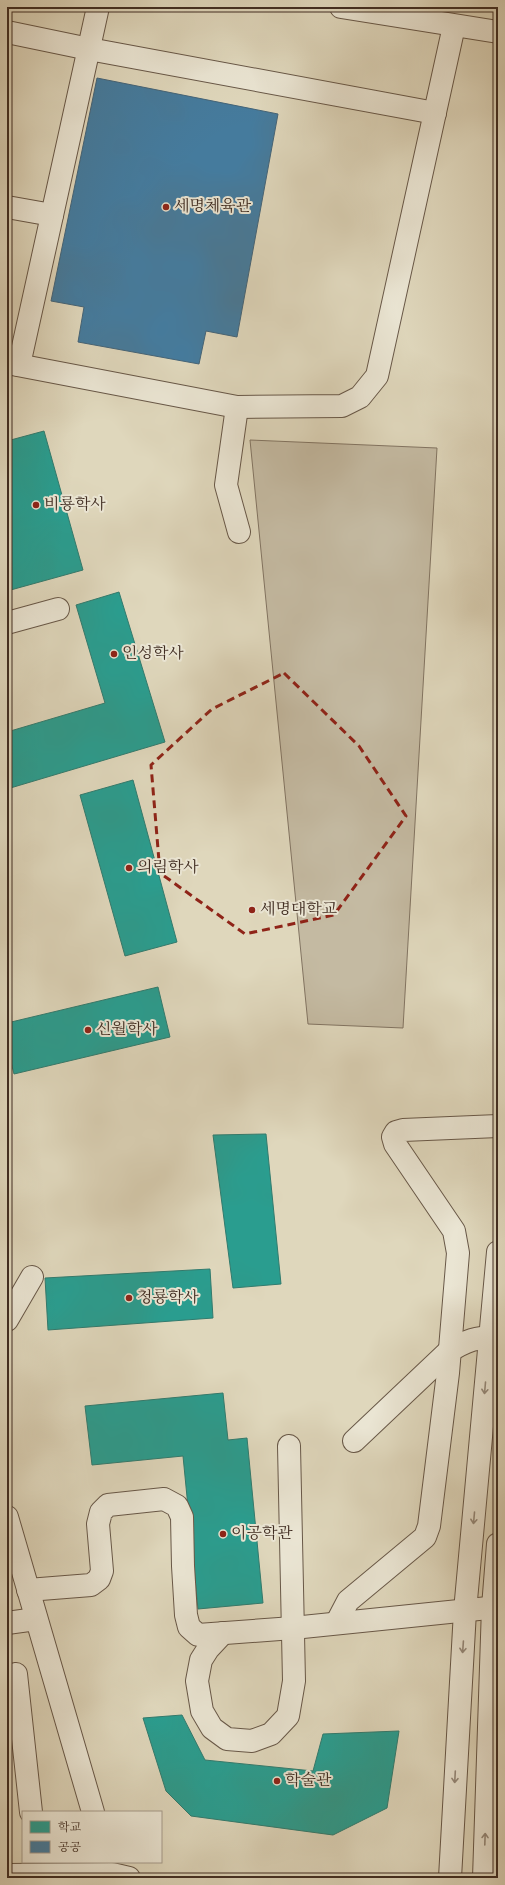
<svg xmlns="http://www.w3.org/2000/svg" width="505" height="1885" viewBox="0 0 505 1885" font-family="Vollkorn,'Noto Serif KR',serif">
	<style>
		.green { fill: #c4baa2; stroke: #827462 }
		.schools { fill: #2a9d8f; stroke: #317b6e }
		.public { fill: #457b9d; stroke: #446478 }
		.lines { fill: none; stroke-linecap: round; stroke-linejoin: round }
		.minor-casing { stroke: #685848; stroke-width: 24 }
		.minor { stroke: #eae5d3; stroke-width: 22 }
		.oneway { stroke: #95897a }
		.marked { fill: none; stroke: #8f2418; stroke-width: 3; stroke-dasharray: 8 5; stroke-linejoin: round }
		.poi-dot { fill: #8f2418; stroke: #eae5d3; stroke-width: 1.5 }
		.labels { text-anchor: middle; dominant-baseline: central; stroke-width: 4; stroke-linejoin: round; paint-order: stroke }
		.poi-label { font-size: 16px; fill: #402d22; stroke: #eae5d3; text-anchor: start }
	</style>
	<rect width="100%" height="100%" fill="#dfd7bc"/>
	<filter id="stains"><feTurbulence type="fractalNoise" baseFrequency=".005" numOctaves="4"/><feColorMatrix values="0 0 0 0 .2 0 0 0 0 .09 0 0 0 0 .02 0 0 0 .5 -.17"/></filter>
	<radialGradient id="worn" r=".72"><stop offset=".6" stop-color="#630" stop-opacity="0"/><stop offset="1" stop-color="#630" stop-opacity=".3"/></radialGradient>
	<path class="green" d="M250,440l187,8 -34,580 -95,-4z"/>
	<g class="schools">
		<path d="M44,431l39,139 -76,21v-150z"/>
		<path d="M119,592l46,150 -158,47v-57l98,-29 -29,-98z"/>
		<path d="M133,780l44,162 -52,14 -45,-161z"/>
		<path d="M158,987l12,50 -156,37 -7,-28v-23z"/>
		<path d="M266,1134l15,150 -48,4 -20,-153z"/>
		<path d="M210,1269l3,49 -165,12 -3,-52z"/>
		<path d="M223,1393l5,47 19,-2 16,165 -65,6 -15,-153 -91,9 -7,-59z"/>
		<path d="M182,1715l23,45 108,11 10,-37 76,-3 -12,77 -54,27 -142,-19 -25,-25 -23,-73z"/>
	</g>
	<path class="public" d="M97,78l181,36 -41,223 -31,-6 -7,33 -121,-22 6,-35 -33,-6z"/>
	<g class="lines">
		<defs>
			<g id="minor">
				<path d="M341,7l157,25"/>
				<path d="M7,32l82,17 346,64"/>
				<path d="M7,207l45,8"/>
				<path d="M7,363l230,44 105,-1 18,-9 17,-21 77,-350"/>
				<path d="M19,365l79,-358"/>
				<path d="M237,407l-11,78 13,47"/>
				<path d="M7,623l51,-14"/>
				<path d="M7,1320l25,-43"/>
				<path d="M354,1441l94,-89c17,-11 30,-16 50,-15"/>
				<path d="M7,1517l86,295"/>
				<path d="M28,1590l63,-5 8,-6 3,-8 -4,-47 3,-12 7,-7 56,-6 13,7 5,11 1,49 3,49 3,12 9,8 95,-7 205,-21"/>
				<path d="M337,1622l11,-21 77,-64 4,-11 19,-153 10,-120 -4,-22 -59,-87 -2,-7 3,-5 7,-2 95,-4"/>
				<path d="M7,1623l29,-4"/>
				<path d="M223,1633l-15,16 -7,11 -4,21 5,30 10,17 15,11 25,2 19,-7 17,-18 6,-35 -5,-235"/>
				<path d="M16,1674l15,138"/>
				<path d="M7,1875l105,-1 17,4"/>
				<path d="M450,1878l15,-267 33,-359"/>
				<path d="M484,1878l9,-271 5,-63"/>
			</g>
		</defs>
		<use href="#minor" class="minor-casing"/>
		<use href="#minor" class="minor"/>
	</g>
	<defs><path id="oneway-shaft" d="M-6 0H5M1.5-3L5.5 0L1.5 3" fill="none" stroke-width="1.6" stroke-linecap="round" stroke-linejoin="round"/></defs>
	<g class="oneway">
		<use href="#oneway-shaft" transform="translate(485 1388) rotate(95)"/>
		<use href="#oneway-shaft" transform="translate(474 1518) rotate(95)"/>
		<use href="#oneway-shaft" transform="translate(463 1647) rotate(94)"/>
		<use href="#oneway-shaft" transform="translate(455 1777) rotate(93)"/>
		<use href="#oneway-shaft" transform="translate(485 1839) rotate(-88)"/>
	</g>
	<path class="marked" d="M284,673l75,73 47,70 -72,99 -89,19 -85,-61 -9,-108 61,-56z"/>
	<g class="poi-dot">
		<circle cx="166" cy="207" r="4"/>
		<circle cx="36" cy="505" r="4"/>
		<circle cx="114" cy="654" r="4"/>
		<circle cx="129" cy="868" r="4"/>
		<circle cx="252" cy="910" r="4"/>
		<circle cx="88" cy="1030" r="4"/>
		<circle cx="129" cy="1298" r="4"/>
		<circle cx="223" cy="1534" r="4"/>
		<circle cx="277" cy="1781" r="4"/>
	</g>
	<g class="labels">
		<g class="poi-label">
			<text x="174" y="207">세명체육관</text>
			<text x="44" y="505">비룡학사</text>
			<text x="122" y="654">인성학사</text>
			<text x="137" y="868">의림학사</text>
			<text x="260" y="910">세명대학교</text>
			<text x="96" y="1030">신월학사</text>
			<text x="137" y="1298">청룡학사</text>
			<text x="231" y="1534">이공학관</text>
			<text x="285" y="1781">학술관</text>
		</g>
	</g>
	<rect width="505" height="1885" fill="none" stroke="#dfd7bc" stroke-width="24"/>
	<rect x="8" y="8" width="489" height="1869" fill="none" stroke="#402d22" stroke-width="2"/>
	<rect x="12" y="12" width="481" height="1861" fill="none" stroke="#402d22"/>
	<rect x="22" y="1811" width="140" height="52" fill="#eae5d3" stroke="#a69b8c"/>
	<rect x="30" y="1821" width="20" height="12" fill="#2a9d8f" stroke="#a69b8c"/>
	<text x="58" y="1831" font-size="12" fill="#402d22">학교</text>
	<rect x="30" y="1841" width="20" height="12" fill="#457b9d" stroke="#a69b8c"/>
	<text x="58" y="1851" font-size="12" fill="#402d22">공공</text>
	<rect width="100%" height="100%" filter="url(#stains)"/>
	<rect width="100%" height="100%" fill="url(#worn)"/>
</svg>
